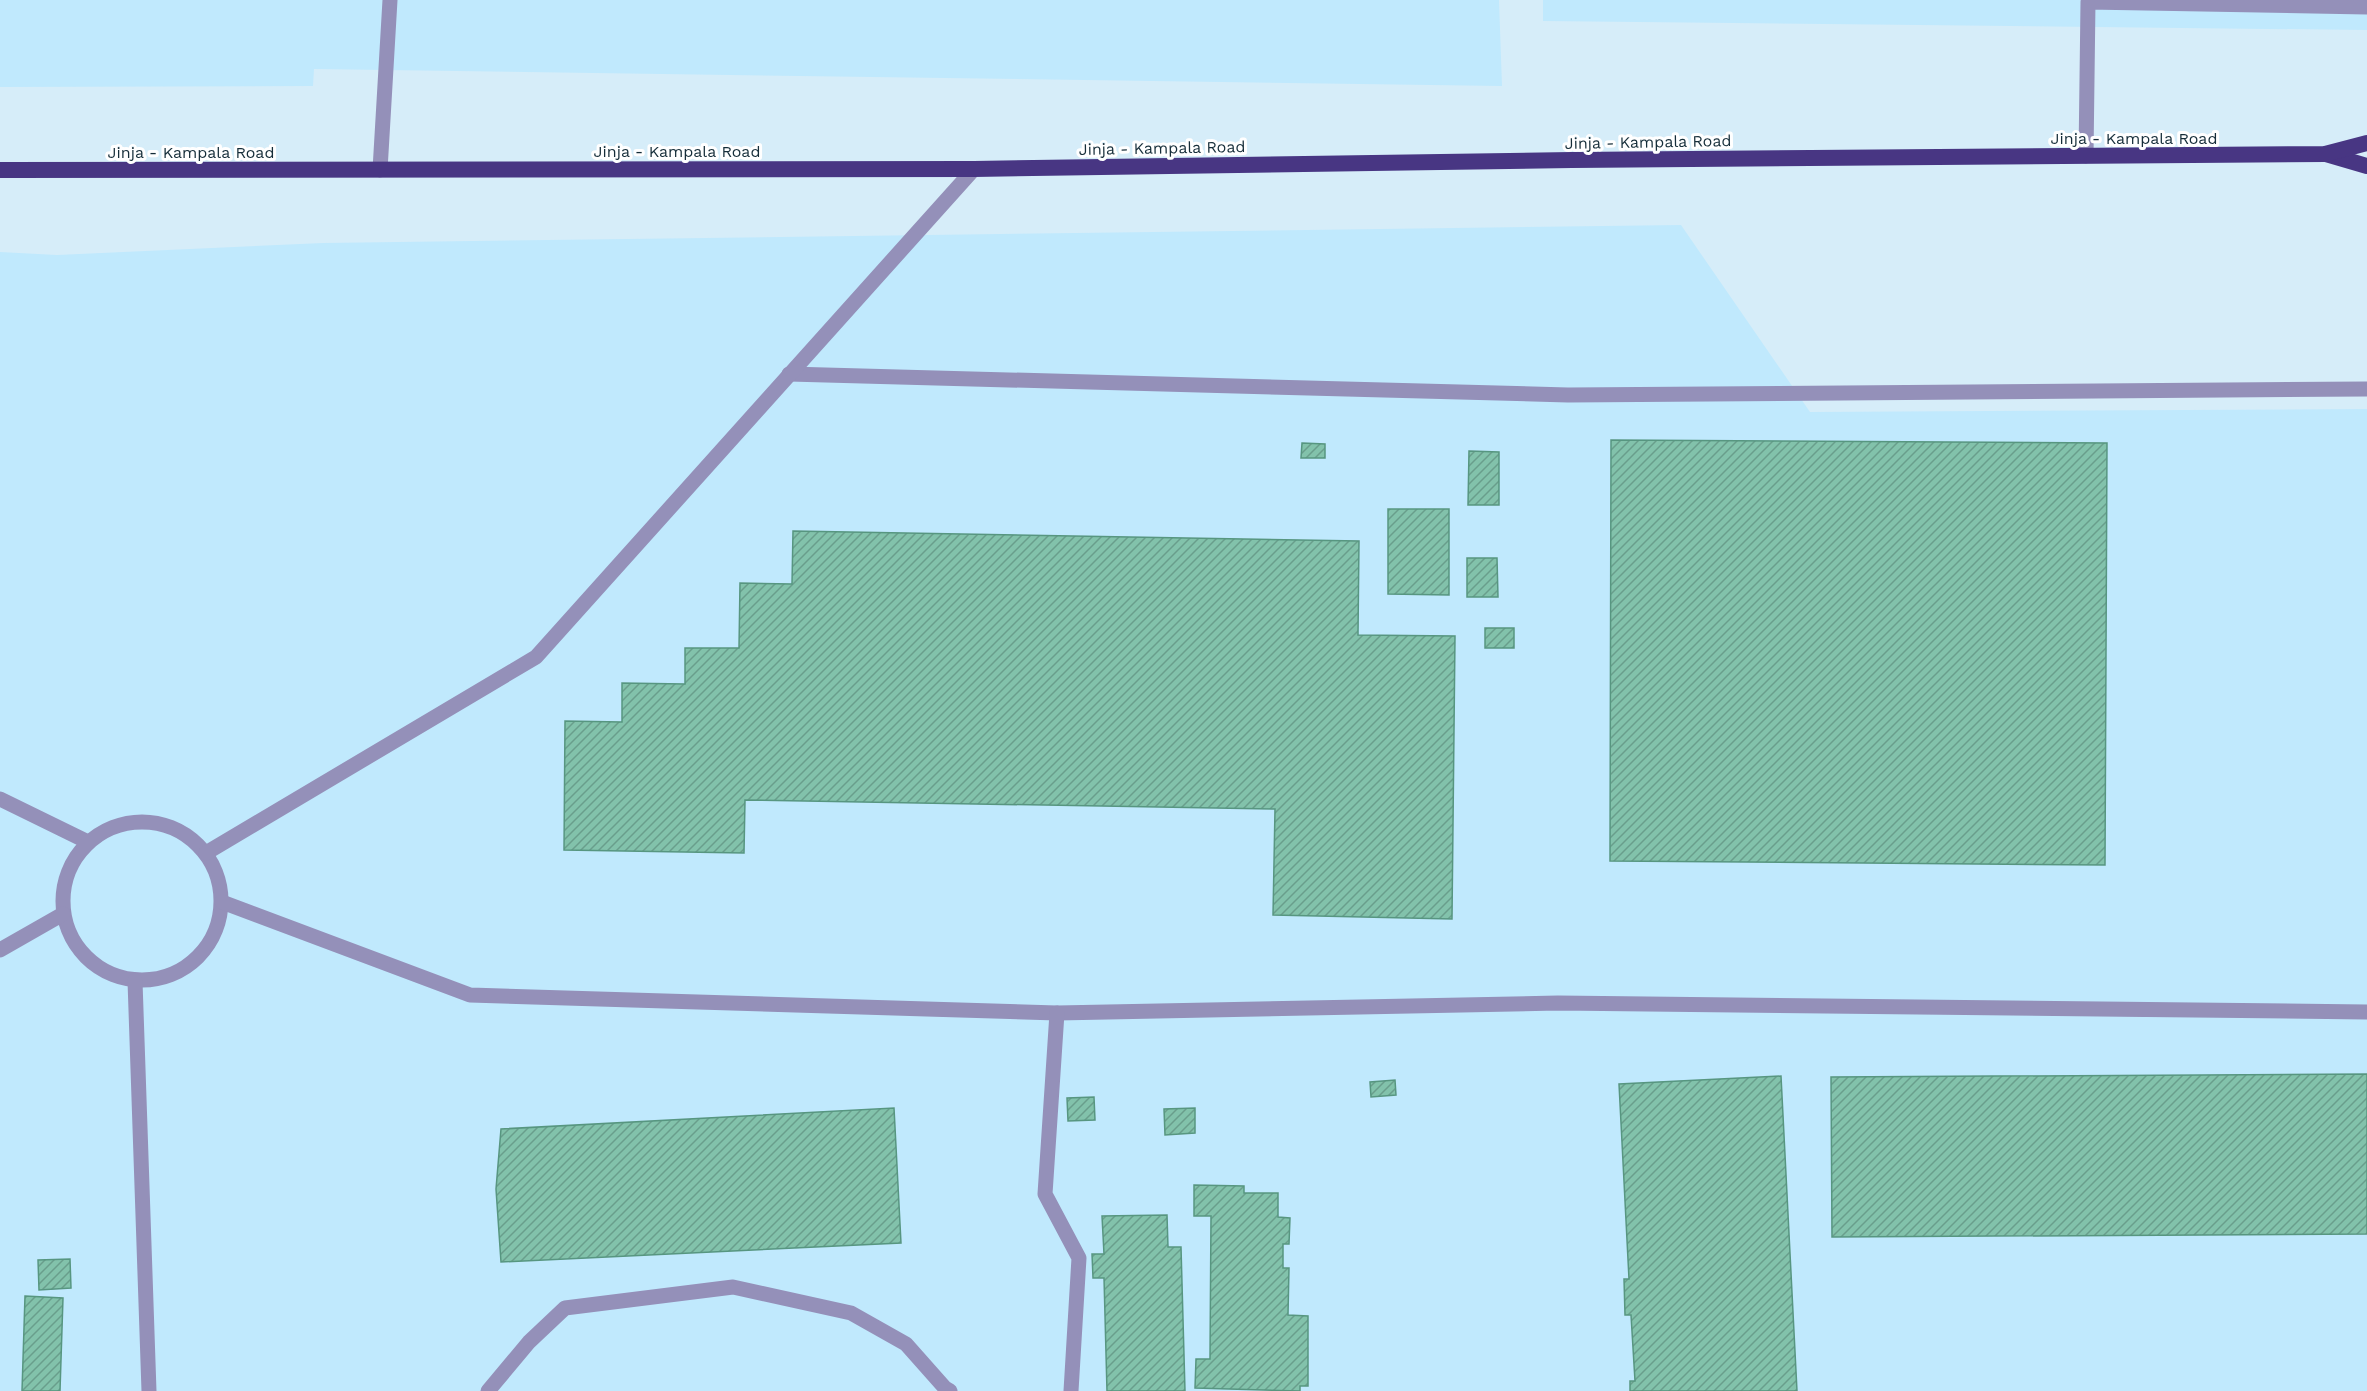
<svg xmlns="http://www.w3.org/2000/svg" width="2367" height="1391" viewBox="0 0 2367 1391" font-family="'Work Sans',sans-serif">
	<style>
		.built { fill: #c0e9fd }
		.building { fill: url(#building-hatch); stroke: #579680; stroke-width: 1.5 }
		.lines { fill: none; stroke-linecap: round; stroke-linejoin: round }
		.service { stroke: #9490b9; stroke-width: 15 }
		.minor { stroke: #9490b9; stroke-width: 15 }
		.trunk { stroke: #483683; stroke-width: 16 }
		.labels { text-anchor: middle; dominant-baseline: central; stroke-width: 6; stroke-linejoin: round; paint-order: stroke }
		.street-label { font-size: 16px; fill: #152d39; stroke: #fff }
	</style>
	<defs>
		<pattern id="building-hatch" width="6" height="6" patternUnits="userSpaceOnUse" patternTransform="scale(1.5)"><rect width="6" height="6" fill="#82c2ab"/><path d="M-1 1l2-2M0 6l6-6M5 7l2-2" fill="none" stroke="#699e8c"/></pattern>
	</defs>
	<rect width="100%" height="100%" fill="#d6edf9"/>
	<g class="built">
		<path d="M0,0h1499l3,86 -1188,-17 -1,17 -313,1z"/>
		<path d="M1543,0h824v30l-824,-9z"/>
		<path d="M1681,225l129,187 557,-3v982h-2367v-1139l57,3 266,-12z"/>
	</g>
	<g class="building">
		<path d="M1611,440l496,3 -2,422 -495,-4z"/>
		<path d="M1302,443l23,1v14h-24z"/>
		<path d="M1469,451l30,1v53h-31z"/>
		<path d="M1388,509h61v86l-61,-1z"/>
		<path d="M793,531l566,10 -1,94 97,1 -3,283 -179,-4 2,-106 -530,-9 -1,53 -180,-3 1,-129 57,1v-39l63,1v-36h54l1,-65 52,1z"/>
		<path d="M1467,558h30l1,39h-31z"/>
		<rect x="1485" y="628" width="29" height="20"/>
		<path d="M2367,1074v160l-535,3 -1,-160z"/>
		<path d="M1781,1076l16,315h-167v-10h5l-4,-66h-6l-1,-36h5l-10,-195z"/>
		<path d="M1395,1080l1,15 -25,2 -1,-15z"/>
		<path d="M1094,1097l1,23 -27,1 -1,-23z"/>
		<path d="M894,1108l7,135 -400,19 -5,-73 5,-60z"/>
		<path d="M1195,1108v25l-30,2 -1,-26z"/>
		<path d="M1194,1185l50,1v7h34v24l12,1 -1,26h-6v24h6l-1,47 20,1v70h-8v5l-105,-3 1,-29h14l1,-143h-17z"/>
		<path d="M1167,1215l1,32h13l4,144h-78l-3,-113h-11l-1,-24h12l-2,-38z"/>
		<path d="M70,1259l1,29 -32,2 -1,-30z"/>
		<path d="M25,1296l38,2 -3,93h-38z"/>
	</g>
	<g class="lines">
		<g class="service">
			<path d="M2086,156l2,-154 279,5"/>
			<path d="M789,374l779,21 799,-6"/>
			<path d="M0,799l88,43"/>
			<circle cx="142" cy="901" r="79"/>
			<path d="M206,853l330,-196 438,-488"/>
			<path d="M222,902l248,93 587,18 501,-10 809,9"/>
			<path d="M0,950l63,-36"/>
			<path d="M135,981l14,410"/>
			<path d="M1057,1013l-12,181 34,64 -8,133"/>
			<path d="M488,1391l41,-49 36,-34 168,-21 118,26 55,31 39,44 5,3"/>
		</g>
		<path class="minor" d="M380,170l10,-170"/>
		<g class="trunk">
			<path d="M2326,154l41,12"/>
			<path d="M0,170l974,-1 598,-9 753,-6 42,-11"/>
		</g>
	</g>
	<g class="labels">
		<g class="street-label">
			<text x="2134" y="138">Jinja - Kampala Road</text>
			<text transform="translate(1648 142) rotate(-1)">Jinja - Kampala Road</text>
			<text transform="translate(1162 148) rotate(-1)">Jinja - Kampala Road</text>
			<text x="677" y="151">Jinja - Kampala Road</text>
			<text x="191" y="152">Jinja - Kampala Road</text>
		</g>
	</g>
</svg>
